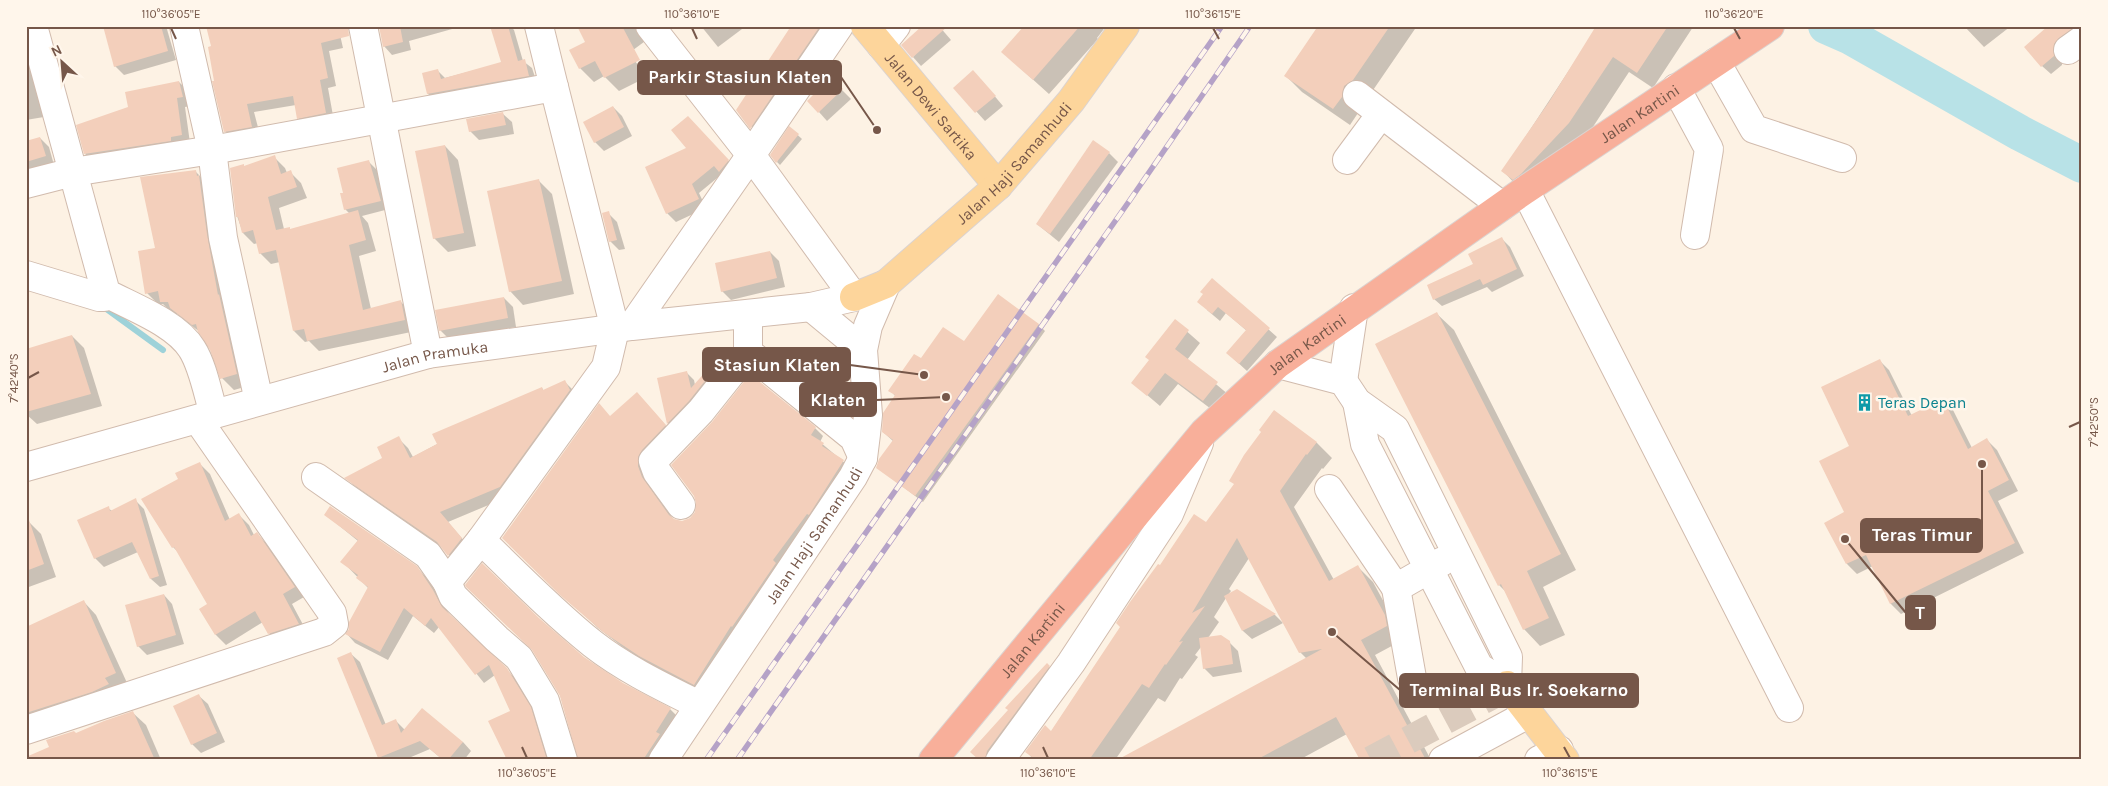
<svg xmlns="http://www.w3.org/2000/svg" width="2108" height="786" viewBox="0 0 2108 786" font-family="Karla,sans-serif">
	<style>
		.shadow { fill: #0003 }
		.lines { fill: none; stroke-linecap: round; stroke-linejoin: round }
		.stream { stroke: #9ed2d9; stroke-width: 6 }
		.river { stroke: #b8e2e7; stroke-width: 36 }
		.building { fill: #f3cfbb }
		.minor-tunnel { stroke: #dbcbbd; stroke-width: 28; stroke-dasharray: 28 14; stroke-linecap: butt }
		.minor-casing { stroke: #d1bbad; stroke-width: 30 }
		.major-casing { stroke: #dbd3d0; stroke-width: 30 }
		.highway-casing { stroke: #dbd3d0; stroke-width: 30 }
		.minor { stroke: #fff; stroke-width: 28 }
		.major { stroke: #fdd59b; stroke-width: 28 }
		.highway { stroke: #f8af9a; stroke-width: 28 }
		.rail-casing { stroke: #b5a2c7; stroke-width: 5.5 }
		.rail { stroke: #fff6eb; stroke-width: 4; stroke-dasharray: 11; stroke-linecap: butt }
		.ticks { fill: none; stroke: #765749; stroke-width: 2 }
		.labels { text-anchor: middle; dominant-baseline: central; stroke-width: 5; stroke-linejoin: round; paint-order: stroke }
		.street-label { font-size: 16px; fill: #765749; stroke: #fff6eb }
		.culture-label { font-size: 16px; fill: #0d838f; stroke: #fff6eb; text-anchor: start }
		.leader { fill: none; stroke: #765749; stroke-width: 2 }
		.callout-dot { fill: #765749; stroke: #fff6eb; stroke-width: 2 }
		.callout { fill: #765749; stroke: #765749; stroke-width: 2 }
		.callout-label { font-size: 18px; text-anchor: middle; font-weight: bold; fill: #fff }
		.neatline { fill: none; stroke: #765749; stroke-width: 2 }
		.ticks-label { font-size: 12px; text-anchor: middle; fill: #765749 }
	</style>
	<rect width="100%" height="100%" fill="#fdf2e4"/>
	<g class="shadow">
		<path d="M108,26h58l10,34 -52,15 -9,-9z"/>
		<path d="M338,26l5,22 -14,3 7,35 -8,2 6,33 -28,5 -8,-8 -2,-13 -42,7 6,23 -26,5 -9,-9 -9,-49 -3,-35z"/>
		<path d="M380,26h83l-54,15 2,9 -19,5 -8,-9z"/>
		<path d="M491,26h19l4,4 9,31 9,7 5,15 -100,19 -9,-8 -5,-20 14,-4 8,8 57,-15z"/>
		<path d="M586,26h69l-7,13 -19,14 18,24 -28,14 -15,-15 -10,6 -14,-14 -9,-18 16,-8z"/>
		<path d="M701,26h45l-28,21z"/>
		<path d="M792,26h28l13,13 -69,102 -27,-31z"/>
		<path d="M939,26l12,14 -30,26 -8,-9z"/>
		<path d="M1026,26h80l-9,12 1,1 -49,55 -30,-27z"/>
		<path d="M1320,26h97l-48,70 -9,6 -2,11 -8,12 -48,-33 -16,-16z"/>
		<path d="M1598,26l95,1 -40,61 -24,-16 -44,67 -67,48 -15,-16z"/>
		<path d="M1964,26h47l-27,21z"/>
		<path d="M2050,26h26l6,7 -20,20v12l-11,9 -9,-8z"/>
		<path d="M26,48l18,69 -18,3z"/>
		<path d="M831,79l20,20 -24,22 -8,-9z"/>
		<path d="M981,80l22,26 -18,15 -30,-33z"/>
		<path d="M179,82l8,8 4,16 -6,1 5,36 -96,19 -9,-8 45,-46z"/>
		<path d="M613,107l9,9 10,20 -28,15 -9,-9 -10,-20z"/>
		<path d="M503,114l9,8 2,12 -35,6 -9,-9z"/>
		<path d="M696,126l40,43 -14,5 -23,19 7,15 -30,14 -9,-9z"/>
		<path d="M790,128l12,11 -22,26 -3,-3z"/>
		<path d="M40,138l9,9 5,18 -28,9v-32z"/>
		<path d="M445,146l13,14 18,86 -28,6 -14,-14z"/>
		<path d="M1109,153l9,9 -59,80 -22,-18z"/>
		<path d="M274,157l11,11 2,5 3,-1 11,11 6,15 -28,10 5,21 5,-1 2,2 59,-16 -5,-5 -1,-15 25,-32 9,9 11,38 -27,7 6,7 8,28 -17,5 12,53 30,-7 11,11 4,18 -97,20 -10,-10 -4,1 -11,-11 -14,-69 -9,2 -11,-11 -2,-10 -4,1 -11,-11 -6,-17 8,-49z"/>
		<path d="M195,171l12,12 41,203 -14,4 -12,-12 -11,-29 -10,-16 -24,-19h-4l-10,-10 -4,1 -12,-12 9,-44z"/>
		<path d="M539,181l13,13 22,100 -51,11 -13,-14z"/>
		<path d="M608,213l9,9 8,27 -6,1 -9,-9z"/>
		<path d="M1502,239l8,8 14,29 -32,16 -5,-5 -45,19 -8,-7z"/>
		<path d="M770,252l9,9 6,26 -54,13 -9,-9z"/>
		<path d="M1212,280l65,57 -30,34 -12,-11 12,-29 -21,-18 -6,8 -13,-11z"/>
		<path d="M504,298l9,9 3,20 -67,12 -9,-9z"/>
		<path d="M1437,314l17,16 122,240 -33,17 22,48 -25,11 -16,-17 -18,-37 -7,-7z"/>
		<path d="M1175,321l25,22 -13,17 42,35 -14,17 -37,-28 -18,22 -27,-23 18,-22z"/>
		<path d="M1038,324l7,7 -122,171 -46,-35 16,-26 -10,-9 13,-35 -6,-7 31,-30 43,-17z"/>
		<path d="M72,336l12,12 18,58 -65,18 -11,-10v-64z"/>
		<path d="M725,352l9,9 -58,69 -8,-7 -9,-44 28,-6 7,7 1,5z"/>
		<path d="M1879,360l10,10 23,46 31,-16 10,10 19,38 15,-8 10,10 21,41 -20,10 26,52 -123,61 -10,-10 -18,-38 -16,8 -10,-10 -1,-51 5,-67z"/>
		<path d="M565,382l10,10 -65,104 -62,26 23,27 -13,16 -15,-17 -87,-61 -10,-9 38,-19 14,-21 10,10 5,9 129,-69 2,3z"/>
		<path d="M645,402l28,32 -27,42 4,11 24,33 8,2 8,-3 125,-91 8,8 -3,6 32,27 -149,224 -54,-29 -25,-16 -26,-20 -86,-81 99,-130z"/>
		<path d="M1274,411l43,32 15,15 -9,11 -1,-1 -28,39 40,73 24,-13 15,15 27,50 1,9 -26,14 56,105h-70l-14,-26 -48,26h-179l187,-101 -7,-7 -51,-94 -20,31 2,2 -3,4 9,-5 38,25 8,8 -31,16 -9,-8 -17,-33 -12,19 5,5 -11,16 21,4 9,9 4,21 -29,5 -9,-9 -3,-21 -6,8 3,2 -16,22 -2,-1 -15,24 -7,-4 -43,62h-81l-7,-8 24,-20 110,-165 45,-43 29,-39z"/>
		<path d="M26,426l3,24h-3z"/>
		<path d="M200,464l10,10 20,46 9,-5 10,10 5,10 3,-1 10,10 37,53 -12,7 16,30 -29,9 -10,-10 -6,-11 -37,23 -10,-10 -15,-25 8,-5 -29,-51 -7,-7 6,-67z"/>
		<path d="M135,500l9,9 23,76 -7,2 -9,-8 -13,-27 -34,15 -9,-9 13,-50 4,3z"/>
		<path d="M326,515l90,52 9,9 17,24 8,16 65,62 24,39 13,43h-35l-6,-48 -16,-37 -11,8 -45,-56 -5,6 -21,-17 -25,44 -33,-17 -8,-9 22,-45 -27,-28 16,-20z"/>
		<path d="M28,521l13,13 15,43 -30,11v-66z"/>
		<path d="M164,595l8,9 12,40 -37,11 -9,-9z"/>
		<path d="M84,602l12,13 32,70 -102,48v-105z"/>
		<path d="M538,619l45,39 39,26 48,25 9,9 -22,42h-78z"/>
		<path d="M351,654l9,8 26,63 10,-4 9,9 58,12 8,9 -7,9h-21l-13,-11 -26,11h-23l-2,-3z"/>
		<path d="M1047,665l10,10 -62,85h-16z"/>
		<path d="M199,696l9,8 17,38 -24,11 -9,-9z"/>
		<path d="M133,713l13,12 15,35h-135l51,-26z"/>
	</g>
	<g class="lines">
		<path class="stream" d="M101,305l62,45"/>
		<path class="river" d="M1826,26l25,11 169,96 62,32"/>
	</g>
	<g class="building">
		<path d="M103,26h58l7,25 -54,16z"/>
		<path d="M206,26h142l1,10 -28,7 7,35 -8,2 6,33 -29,6 -4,-23 -46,8 5,23 -28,5 -12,-51h2l-6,-34 3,-1z"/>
		<path d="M379,26h21l3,16 -20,5z"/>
		<path d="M490,26h18l10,35 7,-2 4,17 -102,18 -5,-21 16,-4 3,10 60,-17z"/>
		<path d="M577,26h45l18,34 -36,18 -9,-17 -16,8 -10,-19 16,-8z"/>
		<path d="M791,26h29l-70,103 -14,-19z"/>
		<path d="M922,26h26l-36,32 -11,-13z"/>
		<path d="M1024,26h56l-47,54 -32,-28z"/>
		<path d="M1318,26h72l-37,54 -9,6 -2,11 -9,12 -49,-33z"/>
		<path d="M1596,26h72l-31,47 -24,-16 -44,66 -48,51 -8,6 -12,-9 48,-69z"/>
		<path d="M2048,26h28l-17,12 -5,6v12l-13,11 -17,-20z"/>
		<path d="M973,70l23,26 -21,17 -22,-25z"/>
		<path d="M831,77l12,12 -25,24 -11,-12z"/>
		<path d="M179,81l4,16 -6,1 5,37 -11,2v4l-87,13 -8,-29 52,-18 -3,-15z"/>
		<path d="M613,106l11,21 -30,16 -11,-21z"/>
		<path d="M503,112l3,13 -37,7 -3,-13z"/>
		<path d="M688,116l41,44 -10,12 -5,-6 -22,18 7,15 -33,15 -21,-47 41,-19 -15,-18z"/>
		<path d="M789,126l10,8 -23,29 -6,-8z"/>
		<path d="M40,137l6,19 -20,6v-21z"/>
		<path d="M1093,140l17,12 -60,82 -14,-10z"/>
		<path d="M445,145l19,88 -31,6 -18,-88z"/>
		<path d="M275,155l6,19 10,-4 6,17 -29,10 8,33 14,-3v2l68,-19 8,30 -17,5 14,65 38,-10 4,20 -98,21 -3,-12 -11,2 -17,-81 -17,4 -6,-24 -11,3 -4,-16h-2l-6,-49 14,-4v2z"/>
		<path d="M369,160l12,41 -37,9 -4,-17h3l-6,-25z"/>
		<path d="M196,170l1,6 2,-1 8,59 11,61 1,-1 18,80 -17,5 -10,-29 -12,-18 -2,-8 -4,1 -22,-17 -2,-6h-8l-2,-11 -13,3 -7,-43 17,-3 -15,-71z"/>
		<path d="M539,179l23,102 -53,11 -22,-101z"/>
		<path d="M609,211l8,29 -8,2 -7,-29z"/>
		<path d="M1502,237l15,32 -34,16 -3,-6 -47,21 -6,-15 46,-21 -5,-10z"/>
		<path d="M770,251l7,27 -56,14 -6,-29z"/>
		<path d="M1212,278l58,50 -31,36 -13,-11 20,-23 -28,-23 -6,7 -15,-12 6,-8 -3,-2z"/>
		<path d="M998,294l41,30 -124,172 -39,-28 3,-9 14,-19 -11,-8 1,-19 12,-18 -7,-4 26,-37 7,4 22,-31 21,14z"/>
		<path d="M504,297l4,21 -69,13 -4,-21z"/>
		<path d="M1437,312l124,242 -34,17 22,47 -26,12 -22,-46 -3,2 -123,-242z"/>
		<path d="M1175,319l14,11 -14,19 43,33 -15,19 -38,-28 -18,23 -16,-13 18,-23 -4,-3z"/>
		<path d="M72,335l19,59 -65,18v-63z"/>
		<path d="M725,350l2,3 -38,48 -22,23 -10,-46 30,-7 4,17z"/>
		<path d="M1880,359l28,57 35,-17 25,50 19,-11 22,42 -21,11 27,52 -125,61 -24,-49 -20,9 -22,-41 20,-11 -25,-51 30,-15 -28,-59z"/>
		<path d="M750,374l66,53 -5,8 13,8 -2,3 22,14 -35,55 -2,-1 -34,46 3,3 -44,64 -1,-1 -37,59 -55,-29 -36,-24 -43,-37 -58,-57 97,-135 11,13 27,-24 29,33 -24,25 -4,7v9l4,11 27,38 5,4 8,2 8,-3 5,-6 1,-9 -2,-7 -23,-31 41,-43z"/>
		<path d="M565,380l5,10 -70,97 -60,25 22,26 -14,18 -11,-14 -93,-64 38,-20 -5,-11 22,-11 11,22 27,-14 -5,-10 110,-47 1,3z"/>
		<path d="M1274,410l43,32 -10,13 -1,-1 -26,37 49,90 29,-16 27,50 2,11 -26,14 65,120h-66l-24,-43 -80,43h-139l205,-111 -23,4 -62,-115 -45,75 13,-7 -26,36 4,-1 -17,24 -1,-1 -16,24 -7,-4 -53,76h-53l-11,-8 20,-27 6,6 69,-104 -4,-4 14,-21 28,-38 2,1 34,-51 12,8 28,-38 -5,-3 15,-26 17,-23 -2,-2z"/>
		<path d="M200,462l25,59 14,-8 12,23 6,-4 38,55 -12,7 16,30 -31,10 -13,-23 -40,24 -16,-26 8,-5 -33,-57 -2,1 -31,-49 37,-20 -3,-6z"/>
		<path d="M136,498l23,78 -9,3 -18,-37 -38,17 -17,-39 32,-14 1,5z"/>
		<path d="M330,506l87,60 16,24 9,17 65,61 24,39 16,53h-40l-19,-39 22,-10 -21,-46 -14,10 -44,-57 -6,8 -21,-18 -24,44 -35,-18 4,-5v-7l19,-35 -12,-9 2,-3 -18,-13 18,-22 -34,-25z"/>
		<path d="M26,520h3l15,44 -18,7z"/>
		<path d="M482,563l57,55 45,39 39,26 48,25 -15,24 4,2 -17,26h-65l-18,-64 -28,-46 -66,-63 -1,-2z"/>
		<path d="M1237,589l39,25 -34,17 -18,-35z"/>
		<path d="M164,594l12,41 -39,12 -12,-42z"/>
		<path d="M84,600l32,73 -11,5 4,6 -17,8 -66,21v-86z"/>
		<path d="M1221,635l9,6 3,23 -30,5 -4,-31z"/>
		<path d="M351,652l31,73 14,-6 5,14 21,-25 41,34 -15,18h-5l-23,-19 -42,17 -41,-100z"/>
		<path d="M1047,663l3,3 -63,85 -2,9h-6l-9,-8 38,-42 -3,-2z"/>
		<path d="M199,694l18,39 -26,12 -18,-39z"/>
		<path d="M133,711l22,49h-129v-3l23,-10 -3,-7 28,-9 2,2 28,-12z"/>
	</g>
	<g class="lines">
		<path class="minor-tunnel" d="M1371,760l137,-73"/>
		<defs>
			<g id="minor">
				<path d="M33,26l73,267c26,14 70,30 86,56 11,17 16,46 22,65"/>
				<path d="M184,26l28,124 11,88 36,163"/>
				<path d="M363,26l65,328"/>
				<path d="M539,26l15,61"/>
				<path d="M650,26l101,129 88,-129"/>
				<path d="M881,45l15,-19"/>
				<path d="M2068,50l14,-10"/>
				<path d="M1716,62l38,67 88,29"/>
				<path d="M1676,88l33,61 -14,86"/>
				<path d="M1357,95l145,111"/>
				<path d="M1347,160l34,-46"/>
				<path d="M26,184l47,-12 139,-22 342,-63 61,242 -9,38 -125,173 -34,42 -19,-27 -112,-78"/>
				<path d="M1525,190l264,518"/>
				<path d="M26,275l73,22h5l2,-4"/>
				<path d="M811,307l52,43"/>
				<path d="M748,352l106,86 9,20"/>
				<path d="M1278,364l65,17 14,21 38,27 113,228 -1,28"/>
				<path d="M1343,381l11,-73"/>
				<path d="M1357,402l8,42 114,223 28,18"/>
				<path id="s1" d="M26,467l402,-113 204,-28 179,-19 43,-10 -103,-142 -119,171"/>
				<path d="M1329,489l67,99 47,-27"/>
				<path d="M681,505l-24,-33 -4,-11 48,-50 47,-59v-37"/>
				<path d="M481,540c36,35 72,72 112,104 32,25 70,43 106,61"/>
				<path d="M447,582l6,14 44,43 22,19 26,43 18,59"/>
				<path d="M1396,588l16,90"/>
				<path d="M26,730l298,-98 10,-8 -2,-11 -134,-193"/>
				<path id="s2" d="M663,760l190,-283 10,-19 3,-24 2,-19 -5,-65 5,-24 18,-42"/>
				<path d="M1000,760l71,-97 98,-149 30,-71"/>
				<path d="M1443,760l85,-46"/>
				<path d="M1539,760l20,-10"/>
			</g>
			<g id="major">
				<path id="s3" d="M865,26l133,160"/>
				<path id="s4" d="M854,297l32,-13 112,-98 73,-85 54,-75"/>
				<path d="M1507,685l58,75"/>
			</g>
			<g id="highway">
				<path id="s5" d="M933,760l271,-328 74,-68 247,-174 245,-164"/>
			</g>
		</defs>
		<use href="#minor" class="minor-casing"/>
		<use href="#major" class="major-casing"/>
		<use href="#highway" class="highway-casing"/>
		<use href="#minor" class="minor"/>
		<use href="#major" class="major"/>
		<use href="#highway" class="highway"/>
		<defs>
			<g id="rail">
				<path d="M706,760l516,-734"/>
				<path d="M737,760l393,-560 120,-174"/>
			</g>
		</defs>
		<use href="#rail" class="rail-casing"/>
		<use href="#rail" class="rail"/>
	</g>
	<path class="ticks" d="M171,28l5,11M692,28l5,11M1213,28l6,11M1734,28l6,11M28,378l11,-6M2069,427l11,-5M522,747l5,11M1043,747l5,11M1564,747l6,11"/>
	<defs>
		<symbol id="building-bare" viewBox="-9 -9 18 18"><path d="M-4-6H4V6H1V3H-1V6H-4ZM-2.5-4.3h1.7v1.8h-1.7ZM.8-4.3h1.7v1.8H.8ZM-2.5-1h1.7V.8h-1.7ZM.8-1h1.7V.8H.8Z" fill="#0f9aa8" stroke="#fff6eb" stroke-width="2.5" paint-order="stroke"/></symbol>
	</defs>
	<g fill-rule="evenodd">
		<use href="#building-bare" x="1852" y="390" width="25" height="25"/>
	</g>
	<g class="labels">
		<g class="street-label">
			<text stroke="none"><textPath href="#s3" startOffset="104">Jalan Dewi Sartika</textPath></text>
			<text stroke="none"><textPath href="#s5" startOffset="966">Jalan Kartini</textPath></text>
			<text stroke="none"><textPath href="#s4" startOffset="211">Jalan Haji Samanhudi</textPath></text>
			<text stroke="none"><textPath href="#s5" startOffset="561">Jalan Kartini</textPath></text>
			<text stroke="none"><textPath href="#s1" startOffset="424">Jalan Pramuka</textPath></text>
			<text stroke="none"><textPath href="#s2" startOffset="271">Jalan Haji Samanhudi</textPath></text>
			<text stroke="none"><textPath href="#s5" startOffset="156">Jalan Kartini</textPath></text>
		</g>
		<g class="culture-label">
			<text x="1878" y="402">Teras Depan</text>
		</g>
	</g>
	<path class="leader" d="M877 130L841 77M924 375L850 365M946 397L876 400M1982 464L1982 535M1845 539L1906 613M1332 632L1400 690"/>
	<g class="callout-dot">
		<circle cx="877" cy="130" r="5"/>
		<circle cx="924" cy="375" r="5"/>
		<circle cx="946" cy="397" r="5"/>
		<circle cx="1982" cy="464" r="5"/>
		<circle cx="1845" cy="539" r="5"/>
		<circle cx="1332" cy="632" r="5"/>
	</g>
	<g class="callout">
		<rect x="638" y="61" width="203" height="33" rx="5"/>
		<rect x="703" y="348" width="147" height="33" rx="5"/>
		<rect x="800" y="383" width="76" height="33" rx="5"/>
		<rect x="1861" y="519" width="121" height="33" rx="5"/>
		<rect x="1906" y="596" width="29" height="33" rx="5"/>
		<rect x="1400" y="674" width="238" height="33" rx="5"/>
	</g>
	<g class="callout-label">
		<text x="740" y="83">Parkir Stasiun Klaten</text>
		<text x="777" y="371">Stasiun Klaten</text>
		<text x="838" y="406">Klaten</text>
		<text x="1922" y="541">Teras Timur</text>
		<text x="1920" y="619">T</text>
		<text x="1519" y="696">Terminal Bus Ir. Soekarno</text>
	</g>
	<rect width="2108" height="786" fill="none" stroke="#fff6eb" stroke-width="55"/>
	<g transform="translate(62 62) rotate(334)" stroke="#fff6eb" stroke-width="4" paint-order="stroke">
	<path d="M0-4L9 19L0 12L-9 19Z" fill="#765749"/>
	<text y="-8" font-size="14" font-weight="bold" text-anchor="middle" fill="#765749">N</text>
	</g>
	<rect x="28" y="28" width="2052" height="730" class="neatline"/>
	<g class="ticks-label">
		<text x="171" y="18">110°36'05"E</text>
		<text x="692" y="18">110°36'10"E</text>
		<text x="1213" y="18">110°36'15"E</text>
		<text x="1734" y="18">110°36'20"E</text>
		<text transform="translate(14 378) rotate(-90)" y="4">7°42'40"S</text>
		<text transform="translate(2094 422) rotate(-90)" y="4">7°42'50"S</text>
		<text x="527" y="777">110°36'05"E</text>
		<text x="1048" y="777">110°36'10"E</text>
		<text x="1570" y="777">110°36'15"E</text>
	</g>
</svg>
